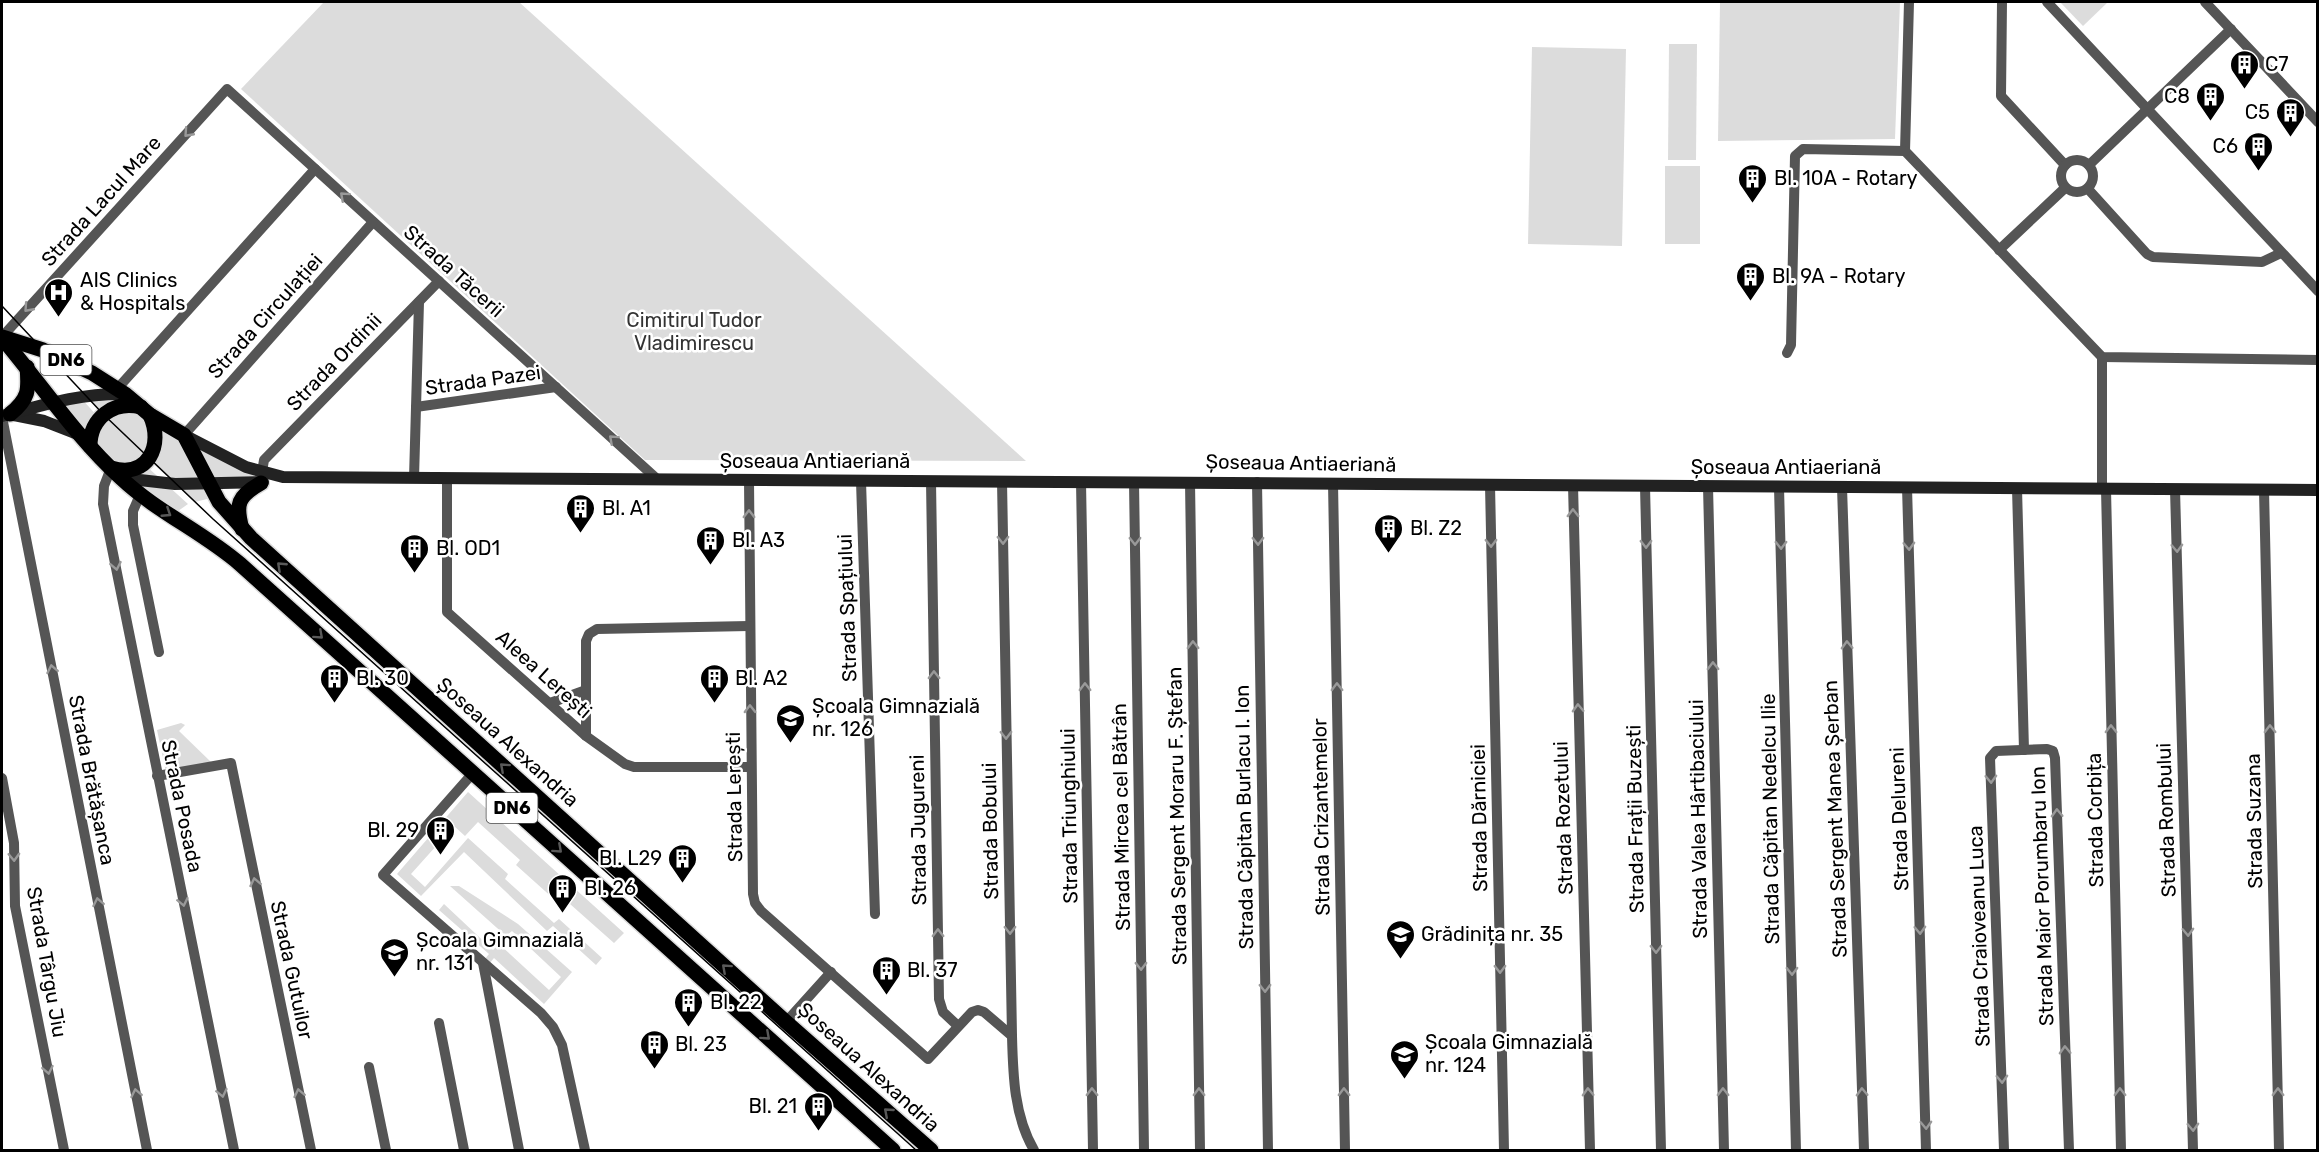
<svg xmlns="http://www.w3.org/2000/svg" width="2319" height="1152" viewBox="0 0 2319 1152" font-family="Rubik,sans-serif">
	<style>
		.green { fill: #dcdcdc }
		.lines { fill: none; stroke-linecap: round; stroke-linejoin: round }
		.primary-casing { stroke: #dbdbdb; stroke-width: 18 }
		.street { stroke: #555; stroke-width: 10 }
		.secondary { stroke: #222; stroke-width: 12 }
		.primary { stroke: #000; stroke-width: 15 }
		.tram { stroke: #000; stroke-width: 1.5 }
		.oneway { stroke: #999 }
		.oneway2 { stroke: #595959 }
		.labels { text-anchor: middle; dominant-baseline: central; stroke-width: 5; stroke-linejoin: round; paint-order: stroke }
		.shield { fill: #fff; stroke: #4c4c4c; stroke-width: 1.5 }
		.shield-label { font-size: 18px; font-weight: bold; fill: #000 }
		.poi-label { font-size: 20px; fill: #000; stroke: #fff; text-anchor: start }
		.street-label { font-size: 20px; fill: #000; stroke: #fff }
		.park-label { font-size: 20px; fill: #333; stroke: #fff }
	</style>
	<rect width="100%" height="100%" fill="#fff"/>
	<g class="green">
		<path d="M324,2h195l507,459 -381,-1 -404,-371z"/>
		<path d="M1720,2h180l-5,137 -177,2z"/>
		<path d="M2060,2h48l-25,24z"/>
		<path d="M1669,44h28l-1,116h-28z"/>
		<path d="M1532,47l94,2 -4,197 -94,-2z"/>
		<rect x="1665" y="166" width="35" height="78"/>
		<path d="M111,394l73,41 99,42 -17,4 -57,3 6,13 -20,5 -47,-43 -4,5 44,40 -17,12 -31,-21 -85,-94 25,-4 19,21 4,-4 -17,-18z"/>
		<path d="M181,723l4,2 -6,6 33,32 -46,9 -9,-42z"/>
		<path d="M468,792l156,141 -10,10 -44,-39 -5,5 -49,-44 4,-5 -42,-38 -13,14 -11,-10 -43,48 14,13 43,-49 40,36 -3,5 49,44 5,-4 43,39 -6,7 -43,-39 -6,5 -83,-79 -43,44 -24,-22z"/>
		<path d="M450,886h9l59,38 54,48 -28,32 -50,-46 -5,6 -5,-4 5,-6 -50,-44 5,-6 49,46 6,-6 50,46 12,-13 -49,-46 -6,5z"/>
	</g>
	<g class="lines">
		<defs>
			<g id="primary">
				<path d="M2,337l41,13 49,23 33,21 25,21 34,20 35,67 32,36 535,484 145,128"/>
				<path d="M2,338c39,46 74,99 119,140 36,34 82,54 119,86l653,586"/>
				<path d="M10,414c19,-15 19,-24 17,-47"/>
				<path d="M90,446c0,-28 24,-46 51,-39"/>
				<path d="M111,468c37,11 53,-23 39,-53"/>
				<path d="M242,529c-7,-25 -4,-33 19,-46"/>
			</g>
		</defs>
		<use href="#primary" class="primary-casing"/>
		<g class="street">
			<path d="M1909,2l-4,149 197,206 216,3"/>
			<path d="M2002,2l-1,94 64,69"/>
			<path d="M2047,2l271,289"/>
			<path d="M2205,2l113,120"/>
			<circle cx="2077" cy="176" r="16"/>
			<path d="M2089,165l142,-136"/>
			<path d="M2088,189l59,65 6,3 109,5 19,-9"/>
			<path d="M1999,250l66,-62"/>
			<path d="M2,337l225,-248 430,390"/>
			<path d="M1787,353l4,-8 4,-189 8,-7 102,2"/>
			<path d="M117,389l198,-220"/>
			<path d="M416,407l140,-20"/>
			<path d="M2,417l145,733"/>
			<path d="M184,435l189,-213"/>
			<path d="M111,468l-7,18 -1,18 131,646"/>
			<path d="M262,472l2,-12 175,-179"/>
			<path d="M414,478l5,-176"/>
			<path d="M447,478v134l139,124 39,28 9,3h117"/>
			<path d="M749,480l4,414 2,9 6,8 167,148 44,-47 6,-2 6,2 28,24c1,39 2,80 22,114"/>
			<path d="M861,481l14,433"/>
			<path d="M931,481l8,518 4,13 15,14"/>
			<path d="M1002,481l10,555"/>
			<path d="M1081,482l12,668"/>
			<path d="M1134,482l10,668"/>
			<path d="M1190,482l10,668"/>
			<path d="M1257,482l11,668"/>
			<path d="M1333,483l12,667"/>
			<path d="M1490,485l14,665"/>
			<path d="M1573,485l17,665"/>
			<path d="M1645,486l16,664"/>
			<path d="M1708,486l16,664"/>
			<path d="M1779,487l17,663"/>
			<path d="M1842,487l22,663"/>
			<path d="M1907,487l19,663"/>
			<path d="M2017,488l7,262"/>
			<path d="M2102,489v-132"/>
			<path d="M2106,489l15,661"/>
			<path d="M2175,489l18,661"/>
			<path d="M2264,490l15,660"/>
			<path d="M140,495l-7,16v14l26,127"/>
			<path d="M550,703l36,-13"/>
			<path d="M586,736v-95l3,-7 8,-5 152,-3"/>
			<path d="M473,773l-90,102 158,138 12,14 9,18 23,105"/>
			<path d="M157,776l74,-13 80,387"/>
			<path d="M2,778l12,65 1,63 49,244"/>
			<path d="M483,963l36,187"/>
			<path d="M786,1022l45,-50"/>
			<path d="M439,1023l25,127"/>
			<path d="M369,1067l17,83"/>
			<path d="M2004,1150l-14,-392 6,-7 51,-2 6,2 2,7 14,392"/>
		</g>
		<g class="secondary">
			<path d="M14,415l30,6 36,14"/>
			<path d="M2,416c41,-11 79,-23 123,-22"/>
			<path d="M184,435l62,32 37,10 2035,13"/>
			<path d="M122,478l53,6 88,-2"/>
		</g>
		<use href="#primary" class="primary"/>
		<path class="tram" d="M2,306l101,108 110,105 703,631"/>
	</g>
	<defs><path id="oneway-chevron" d="M-2-3.5L2.5 0L-2 3.5" fill="none" stroke-width="1.6" stroke-linecap="round" stroke-linejoin="round" transform="scale(1.5)"/></defs>
	<g class="oneway">
		<use href="#oneway-chevron" transform="translate(188 133) rotate(132)"/>
		<use href="#oneway-chevron" transform="translate(344 196) rotate(-138)"/>
		<use href="#oneway-chevron" transform="translate(28 308) rotate(132)"/>
		<use href="#oneway-chevron" transform="translate(613 439) rotate(-138)"/>
		<use href="#oneway-chevron" transform="translate(1573 513) rotate(-91)"/>
		<use href="#oneway-chevron" transform="translate(749 514) rotate(-90)"/>
		<use href="#oneway-chevron" transform="translate(1003 540) rotate(89)"/>
		<use href="#oneway-chevron" transform="translate(1135 541) rotate(89)"/>
		<use href="#oneway-chevron" transform="translate(1258 541) rotate(89)"/>
		<use href="#oneway-chevron" transform="translate(1491 543) rotate(89)"/>
		<use href="#oneway-chevron" transform="translate(1646 544) rotate(89)"/>
		<use href="#oneway-chevron" transform="translate(1781 545) rotate(89)"/>
		<use href="#oneway-chevron" transform="translate(1909 546) rotate(88)"/>
		<use href="#oneway-chevron" transform="translate(2177 548) rotate(88)"/>
		<use href="#oneway-chevron" transform="translate(116 566) rotate(79)"/>
		<use href="#oneway-chevron" transform="translate(1193 645) rotate(-91)"/>
		<use href="#oneway-chevron" transform="translate(1847 645) rotate(-92)"/>
		<use href="#oneway-chevron" transform="translate(1713 666) rotate(-91)"/>
		<use href="#oneway-chevron" transform="translate(52 669) rotate(-101)"/>
		<use href="#oneway-chevron" transform="translate(934 675) rotate(-91)"/>
		<use href="#oneway-chevron" transform="translate(1085 687) rotate(-91)"/>
		<use href="#oneway-chevron" transform="translate(1337 687) rotate(-91)"/>
		<use href="#oneway-chevron" transform="translate(1578 708) rotate(-92)"/>
		<use href="#oneway-chevron" transform="translate(750 709) rotate(-91)"/>
		<use href="#oneway-chevron" transform="translate(2111 729) rotate(-91)"/>
		<use href="#oneway-chevron" transform="translate(2270 729) rotate(-91)"/>
		<use href="#oneway-chevron" transform="translate(1006 735) rotate(89)"/>
		<use href="#oneway-chevron" transform="translate(1991 779) rotate(88)"/>
		<use href="#oneway-chevron" transform="translate(2057 813) rotate(-92)"/>
		<use href="#oneway-chevron" transform="translate(14 857) rotate(88)"/>
		<use href="#oneway-chevron" transform="translate(255 882) rotate(-102)"/>
		<use href="#oneway-chevron" transform="translate(98 902) rotate(-101)"/>
		<use href="#oneway-chevron" transform="translate(183 902) rotate(78)"/>
		<use href="#oneway-chevron" transform="translate(1010 930) rotate(89)"/>
		<use href="#oneway-chevron" transform="translate(1920 930) rotate(88)"/>
		<use href="#oneway-chevron" transform="translate(2188 932) rotate(88)"/>
		<use href="#oneway-chevron" transform="translate(938 933) rotate(-91)"/>
		<use href="#oneway-chevron" transform="translate(1656 949) rotate(89)"/>
		<use href="#oneway-chevron" transform="translate(1141 966) rotate(89)"/>
		<use href="#oneway-chevron" transform="translate(1500 969) rotate(89)"/>
		<use href="#oneway-chevron" transform="translate(1792 971) rotate(89)"/>
		<use href="#oneway-chevron" transform="translate(1265 988) rotate(89)"/>
		<use href="#oneway-chevron" transform="translate(2065 1050) rotate(-92)"/>
		<use href="#oneway-chevron" transform="translate(48 1070) rotate(79)"/>
		<use href="#oneway-chevron" transform="translate(2002 1079) rotate(88)"/>
		<use href="#oneway-chevron" transform="translate(1092 1092) rotate(-91)"/>
		<use href="#oneway-chevron" transform="translate(1199 1092) rotate(-91)"/>
		<use href="#oneway-chevron" transform="translate(1344 1092) rotate(-91)"/>
		<use href="#oneway-chevron" transform="translate(1588 1092) rotate(-92)"/>
		<use href="#oneway-chevron" transform="translate(1723 1092) rotate(-91)"/>
		<use href="#oneway-chevron" transform="translate(1862 1092) rotate(-92)"/>
		<use href="#oneway-chevron" transform="translate(2120 1092) rotate(-91)"/>
		<use href="#oneway-chevron" transform="translate(2278 1092) rotate(-91)"/>
		<use href="#oneway-chevron" transform="translate(136 1093) rotate(-101)"/>
		<use href="#oneway-chevron" transform="translate(222 1093) rotate(78)"/>
		<use href="#oneway-chevron" transform="translate(299 1093) rotate(-102)"/>
		<use href="#oneway-chevron" transform="translate(1926 1125) rotate(88)"/>
		<use href="#oneway-chevron" transform="translate(2193 1127) rotate(88)"/>
	</g>
	<g class="oneway2">
		<use href="#oneway-chevron" transform="translate(167 513) rotate(33)"/>
		<use href="#oneway-chevron" transform="translate(281 566) rotate(-137)"/>
		<use href="#oneway-chevron" transform="translate(319 635) rotate(42)"/>
		<use href="#oneway-chevron" transform="translate(504 767) rotate(-138)"/>
		<use href="#oneway-chevron" transform="translate(558 849) rotate(42)"/>
		<use href="#oneway-chevron" transform="translate(726 968) rotate(-138)"/>
		<use href="#oneway-chevron" transform="translate(766 1036) rotate(42)"/>
		<use href="#oneway-chevron" transform="translate(888 1112) rotate(-139)"/>
	</g>
	<defs>
		<symbol id="building-pin" viewBox="-11 -11 22 30"><path d="M0 17L-7.5 6A9.5 9.5 0 1 1 7.5 6Z" fill="#000" stroke="#fff"/><path d="M-4-6H4V6H1V3H-1V6H-4ZM-2.5-4.3h1.7v1.8h-1.7ZM.8-4.3h1.7v1.8H.8ZM-2.5-1h1.7V.8h-1.7ZM.8-1h1.7V.8H.8Z" fill="#fff"/></symbol>
		<symbol id="hospital-pin" viewBox="-11 -11 22 30"><path d="M0 17L-7.5 6A9.5 9.5 0 1 1 7.5 6Z" fill="#000" stroke="#fff"/><path d="M-5-5h3v3.5h4V-5h3V5h-3V1.5h-4V5h-3Z" fill="#fff"/></symbol>
		<symbol id="school-pin" viewBox="-11 -11 22 30"><path d="M0 17L-7.5 6A9.5 9.5 0 1 1 7.5 6Z" fill="#000" stroke="#fff"/><path d="M0-5L7-2L0 1L-7-2ZM-4 1L0 2.5L4 1V4Q0 6-4 4Z" fill="#fff"/></symbol>
	</defs>
	<g fill-rule="evenodd">
		<use href="#building-pin" x="2228" y="48" width="33" height="45"/>
		<use href="#building-pin" x="2194" y="80" width="33" height="45"/>
		<use href="#building-pin" x="2274" y="96" width="33" height="45"/>
		<use href="#building-pin" x="2242" y="130" width="33" height="45"/>
		<use href="#building-pin" x="1736" y="162" width="33" height="45"/>
		<use href="#building-pin" x="1734" y="260" width="33" height="45"/>
		<use href="#hospital-pin" x="42" y="276" width="33" height="45"/>
		<use href="#building-pin" x="564" y="492" width="33" height="45"/>
		<use href="#building-pin" x="1372" y="512" width="33" height="45"/>
		<use href="#building-pin" x="694" y="524" width="33" height="45"/>
		<use href="#building-pin" x="398" y="532" width="33" height="45"/>
		<use href="#building-pin" x="318" y="662" width="33" height="45"/>
		<use href="#building-pin" x="698" y="662" width="33" height="45"/>
		<use href="#school-pin" x="774" y="702" width="33" height="45"/>
		<use href="#building-pin" x="424" y="814" width="33" height="45"/>
		<use href="#building-pin" x="666" y="842" width="33" height="45"/>
		<use href="#building-pin" x="546" y="872" width="33" height="45"/>
		<use href="#school-pin" x="1384" y="918" width="33" height="45"/>
		<use href="#school-pin" x="378" y="936" width="33" height="45"/>
		<use href="#building-pin" x="870" y="954" width="33" height="45"/>
		<use href="#building-pin" x="672" y="986" width="33" height="45"/>
		<use href="#building-pin" x="638" y="1028" width="33" height="45"/>
		<use href="#school-pin" x="1388" y="1038" width="33" height="45"/>
		<use href="#building-pin" x="802" y="1090" width="33" height="45"/>
	</g>
	<g class="labels">
		<g class="shield">
			<rect x="40.5" y="345" width="51" height="30" rx="4.5"/>
			<rect x="486.5" y="793" width="51" height="30" rx="4.5"/>
		</g>
		<g class="shield-label">
			<text x="66" y="360">DN6</text>
			<text x="512" y="808">DN6</text>
		</g>
		<g class="poi-label">
			<text x="2265" y="64">C7</text>
			<text x="2190" y="96" text-anchor="end">C8</text>
			<text x="2270" y="112" text-anchor="end">C5</text>
			<text x="2238" y="146" text-anchor="end">C6</text>
			<text x="1774" y="178">Bl. 10A - Rotary</text>
			<text x="1772" y="276">Bl. 9A - Rotary</text>
			<text x="80" y="280">AIS Clinics<tspan x="80" dy="23">&amp; Hospitals</tspan></text>
			<text x="602" y="508">Bl. A1</text>
			<text x="1410" y="528">Bl. Z2</text>
			<text x="732" y="540">Bl. A3</text>
			<text x="436" y="548">Bl. OD1</text>
			<text x="356" y="678">Bl. 30</text>
			<text x="735" y="678">Bl. A2</text>
			<text x="812" y="706">Școala Gimnazială<tspan x="812" dy="23">nr. 126</tspan></text>
			<text x="419" y="830" text-anchor="end">Bl. 29</text>
			<text x="662" y="858" text-anchor="end">Bl. L29</text>
			<text x="584" y="888">Bl. 26</text>
			<text x="1421" y="934">Grădinița nr. 35</text>
			<text x="416" y="940">Școala Gimnazială<tspan x="416" dy="23">nr. 131</tspan></text>
			<text x="907" y="970">Bl. 37</text>
			<text x="710" y="1002">Bl. 22</text>
			<text x="1425" y="1042">Școala Gimnazială<tspan x="1425" dy="23">nr. 124</tspan></text>
			<text x="675" y="1044">Bl. 23</text>
			<text x="797" y="1106" text-anchor="end">Bl. 21</text>
		</g>
		<g class="street-label">
			<text transform="translate(101 201) rotate(-48)">Strada Lacul Mare</text>
			<text transform="translate(454 271) rotate(42)">Strada Tăcerii</text>
			<text transform="translate(265 316) rotate(-48)">Strada Circulației</text>
			<text transform="translate(334 362) rotate(-46)">Strada Ordinii</text>
			<text transform="translate(483 380) rotate(-8)">Strada Pazei</text>
			<text x="815" y="461">Șoseaua Antiaeriană</text>
			<text transform="translate(1301 463) rotate(1)">Șoseaua Antiaeriană</text>
			<text x="1786" y="467">Șoseaua Antiaeriană</text>
			<text transform="translate(847 608) rotate(-92)">Strada Spațiului</text>
			<text transform="translate(544 674) rotate(42)">Aleea Lerești</text>
			<text transform="translate(508 742) rotate(42)">Șoseaua Alexandria</text>
			<text transform="translate(92 780) rotate(79)">Strada Brătășanca</text>
			<text transform="translate(734 797) rotate(-91)">Strada Lerești</text>
			<text transform="translate(182 806) rotate(78)">Strada Posada</text>
			<text transform="translate(1069 816) rotate(-91)">Strada Triunghiului</text>
			<text transform="translate(1177 816) rotate(-91)">Strada Sergent Moraru F. Ștefan</text>
			<text transform="translate(1121 817) rotate(-91)">Strada Mircea cel Bătrân</text>
			<text transform="translate(1244 817) rotate(-91)">Strada Căpitan Burlacu I. Ion</text>
			<text transform="translate(1321 817) rotate(-91)">Strada Crizantemelor</text>
			<text transform="translate(1479 818) rotate(-91)">Strada Dărniciei</text>
			<text transform="translate(1563 818) rotate(-92)">Strada Rozetului</text>
			<text transform="translate(1635 819) rotate(-91)">Strada Frații Buzești</text>
			<text transform="translate(1698 819) rotate(-91)">Strada Valea Hârtibaciului</text>
			<text transform="translate(1770 819) rotate(-91)">Strada Căpitan Nedelcu Ilie</text>
			<text transform="translate(1835 819) rotate(-92)">Strada Sergent Manea Șerban</text>
			<text transform="translate(1899 819) rotate(-92)">Strada Delureni</text>
			<text transform="translate(2095 820) rotate(-91)">Strada Corbița</text>
			<text transform="translate(2166 820) rotate(-92)">Strada Rombului</text>
			<text transform="translate(2254 821) rotate(-91)">Strada Suzana</text>
			<text transform="translate(918 830) rotate(-91)">Strada Jugureni</text>
			<text transform="translate(990 831) rotate(-91)">Strada Bobului</text>
			<text transform="translate(2042 896) rotate(-92)">Strada Maior Porumbaru Ion</text>
			<text transform="translate(1979 936) rotate(-92)">Strada Craioveanu Luca</text>
			<text transform="translate(47 962) rotate(80)">Strada Târgu Jiu</text>
			<text transform="translate(292 970) rotate(78)">Strada Gutuilor</text>
			<text transform="translate(869 1067) rotate(42)">Șoseaua Alexandria</text>
		</g>
		<g class="park-label">
			<text x="694" y="320">Cimitirul Tudor<tspan x="694" dy="23">Vladimirescu</tspan></text>
		</g>
	</g>
	<rect width="2319" height="1152" fill="none" stroke="#000000" stroke-width="6"/>
</svg>
